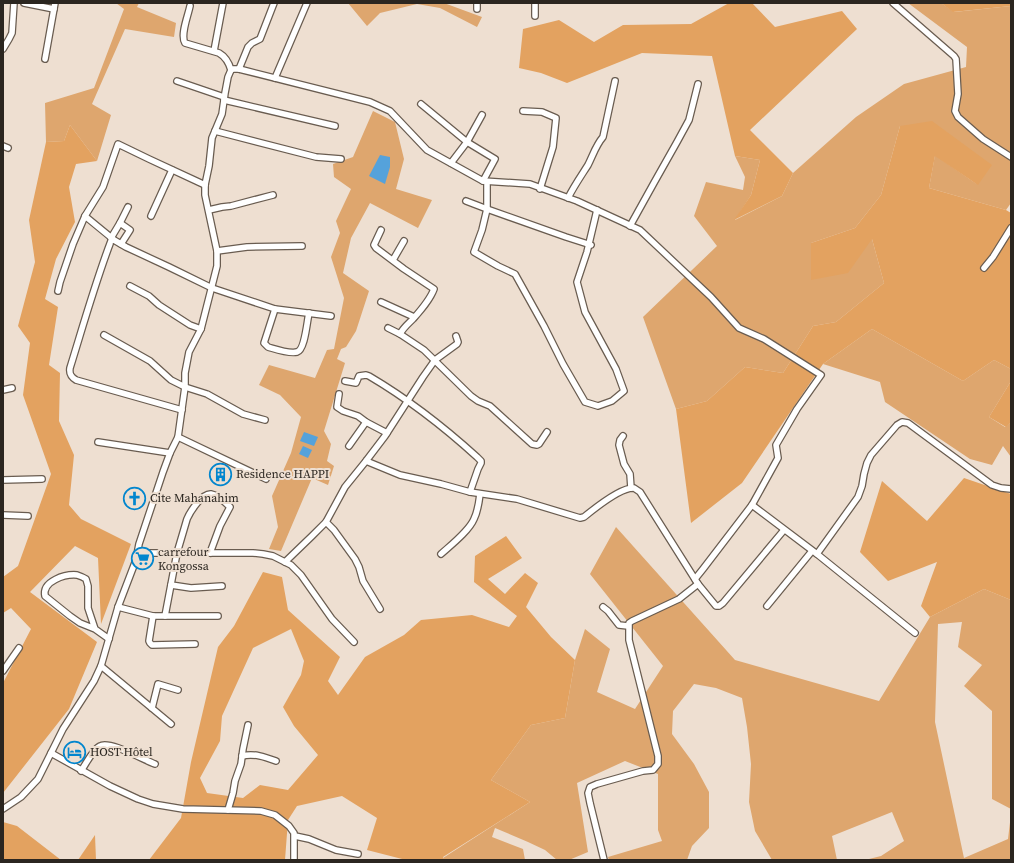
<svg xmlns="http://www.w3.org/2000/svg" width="1014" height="863" viewBox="0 0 1014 863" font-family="'Source Serif 4',serif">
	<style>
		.green { fill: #dea66e }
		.forest { fill: #e3a260; fill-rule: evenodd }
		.water { fill: #55a2db }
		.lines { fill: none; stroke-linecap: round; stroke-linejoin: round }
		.street-casing { stroke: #695c50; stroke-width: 8 }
		.street { stroke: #fff; stroke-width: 5.5 }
		.labels { text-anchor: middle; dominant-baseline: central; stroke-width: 4; stroke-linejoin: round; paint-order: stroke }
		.poi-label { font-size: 12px; fill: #2b2620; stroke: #eedfd1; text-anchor: start }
	</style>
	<rect width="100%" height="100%" fill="#eedfd1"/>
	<g class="green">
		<path d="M116,3h23l-2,4 39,16 -2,14 -49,-8 -33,75 19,11 -14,46 -27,-36 -6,16 -18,1 -1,-39 49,-15 30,-79z"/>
		<path d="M348,3h96l38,14 -5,10 -37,-19 -23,-4 -37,9 -13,13z"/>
		<path d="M908,3h33l13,9 57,-6v197l-5,7 -77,-22 6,-33 43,30 -78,-59 -19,69 -26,33 -44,15 61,-4 12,44 -48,39 -23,4 -30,47 -38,-6 -38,34 -31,8 -33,-92 74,-71 -23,-30 12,-34 37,8 2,-13 -10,-21 25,4 -9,35 -16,25 47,-24 11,-23 63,-56 48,-33 62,-17 1,-20z"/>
		<path d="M373,111l22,11 9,37 -8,30 36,11 -14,28 -48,-25 -19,35 -8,35 26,18 -13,40 -10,16 -5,2 -4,10 8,4 -21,68 7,13 -4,17 7,5 -6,19 -16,-7 -31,73 -12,-2 9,-22 -6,-31 19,-43 10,-36 -21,-22 -21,-10 10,-20 46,13 12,-28 7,-1 10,-51 -13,-41 9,-24 -4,-12 15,-32 -17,-12 -1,-13 20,-7z"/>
		<path d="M872,329l91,52 31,-21 17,9v12l-22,36 16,10 6,-5v35l-8,-11 -11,19 -22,-6 -85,-57 -5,-20 -57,-18z"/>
		<path d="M616,527l119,133 144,41 51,-84 54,-28 27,11v209l-19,-10v-88l-28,-25 18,-21 -24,-18 4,-25 -24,2 -3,98 29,136 44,-19 3,-25v46h-146l16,-4 23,-15 -12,-29 -60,24 5,24h-65l-17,-29 -6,-29 2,-38 -4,-37 -5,-29 -26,-10 -22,-4 -21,27 -1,23 22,30 15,28v36l-17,18 -5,14h-78l-1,-3 54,-16 -4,-11v-56l-33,-13 -48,22 11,69 -19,8h-12l-12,-10 -17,-8 -33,-14 -3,9 31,12 2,11h-81l-1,-2 87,-56 -39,-22 40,-55 34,-7 10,-58 10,-31 25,20 -13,43 38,17 28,-43 -73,-92z"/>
	</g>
	<g class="forest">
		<path d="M729,3h23l23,24 67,-16 15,18 -107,101 43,43 -11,23 -48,24 17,-25 9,-35 -25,-4 -23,-100 -70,-3 -75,30 -26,-10 -22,-5 4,-39 36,-9 35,22 29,-17 68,-1z"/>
		<path d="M941,3h70v3l-58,6z"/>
		<path d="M932,121l60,44 -14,20 -43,-29 -6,32 77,22 5,3v156l-17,-9 -31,21 -91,-52 -49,35 -81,119 -51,40 -15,-114 31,-8 38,-34 38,6 30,-47 23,-4 48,-39 -12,-44 -24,34 -37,7v-37l44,-15 26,-33 19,-69z"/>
		<path d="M70,125l27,36 -21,3 -7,23 6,35 -19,37 -11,40 13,8 -9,58 11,8 -1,48 15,34 -5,50 12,14 50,25 -30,80 -3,-66 -23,-12 -45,46 67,50 -28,67 -66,84v-110l28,-54 -20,-21 -8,5v-36l15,-11 33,-92 -28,-79 7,-52 -12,-17 17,-64 -6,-42 17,-78 18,-1z"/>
		<path d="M1011,381v41l-5,5 -17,-10z"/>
		<path d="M964,478l47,16v106l-27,-11 -54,28 -9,-11 16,-44 -49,19 -28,-29 22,-71 45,40z"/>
		<path d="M506,536l16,22 -34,21 17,15 20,-21 13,10 -12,24 25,30 24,23 -10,58 -34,7 -40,55 39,22 -87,55 1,3h-38l-39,-10 10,-32 -35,-22 -45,10 -9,14 -3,40h-136l32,-42 10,-56 27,-115 16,-21 29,-54 19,5 6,33 52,47 -12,24 10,14 27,-38 39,-22 17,-15 51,-5 37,12 8,-11 -43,-34 1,-26zM291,629l13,32 -3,14 -18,32 11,19 24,29 -30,35 -28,-5 -17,13 -36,-5 -7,-15 20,-37 2,-25 31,-68z"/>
		<path d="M3,822l14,4 44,34h-58z"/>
		<path d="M95,835l1,25h-18z"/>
	</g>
	<g class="water">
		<path d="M380,155l10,2v10l-5,17 -16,-8z"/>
		<path d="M304,432l14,5 -4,9 -14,-5z"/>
		<path d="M303,446l9,4 -4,8 -9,-4z"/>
	</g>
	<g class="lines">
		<defs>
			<g id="street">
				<path d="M24,3l30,6"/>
				<path d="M893,3l61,53 2,3 2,35 -3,17 3,6 25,22 28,18"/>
				<path d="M477,9v-6"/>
				<path d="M535,16v-13"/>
				<path d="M3,49l6,-10 3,-6 2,-30"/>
				<path d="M214,51l9,-48"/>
				<path d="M45,59l10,-56"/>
				<path d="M239,69l9,-22 4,-4 8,-4 14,-36"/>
				<path d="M231,70l2,-1h6l131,33 20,9 37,39 56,31 47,3 47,17 63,29 71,67 28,31 25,11 57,36 -24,34 -21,36 2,13 -26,47 -49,64 -8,10"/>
				<path d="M275,78l32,-75"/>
				<path d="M177,81l47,16"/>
				<path d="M224,100l111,26"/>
				<path d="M421,104l46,38 15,-27"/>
				<path d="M523,111l19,1 14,6 -3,29 -13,42"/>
				<path d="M215,131l101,26 25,2"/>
				<path d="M3,146l5,2"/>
				<path d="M451,163l16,-21 28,17 -12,22"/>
				<path d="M487,184v25l-5,21 -8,22 24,14 17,8 29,52 19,38 22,38 13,4 14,-5 12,-10 -8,-22 -31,-57 -8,-30 10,-30 10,-42"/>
				<path d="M568,198c6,-12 13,-22 20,-33 5,-10 8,-20 15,-28l12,-56"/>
				<path d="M466,201l21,8 79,28 25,8"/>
				<path d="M209,210l13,-3 9,-1 42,-11"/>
				<path d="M85,216l28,23"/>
				<path d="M151,216l21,-46"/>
				<path d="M120,223l8,-16"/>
				<path d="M630,226l25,-45 22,-39 12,-22 9,-36"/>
				<path d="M381,230l-7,15 2,3 28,21 30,20c-4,11 -13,21 -21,30 -5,5 -10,9 -13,15"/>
				<path d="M111,238l9,-15 10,7 -9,14"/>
				<path d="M217,251l30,-4 55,-1"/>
				<path d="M393,260l11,-19"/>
				<path d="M984,268l9,-11 18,-29"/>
				<path d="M130,286l19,10 10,9 31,20 11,4"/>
				<path d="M58,291l2,-9 13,-38 12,-28 18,-29 15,-43 31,15 56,26"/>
				<path d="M381,302l33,15"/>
				<path d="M275,309l-11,34 4,4c7,2 21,7 29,5 8,-2 10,-31 12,-39"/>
				<path d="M388,328l12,6 24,16 47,46 7,5 12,5 42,38 5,1 2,-1 8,-12"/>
				<path d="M104,335l46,26 21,19 14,7 22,7 36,20 22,6"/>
				<path d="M345,381l11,2 3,-7 7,-1 3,1c39,23 75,51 108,81l4,4v2l-3,6 -8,23"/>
				<path d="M3,390l9,-2"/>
				<path d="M339,394l-2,13 6,4 15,5 8,6 21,11"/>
				<path d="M182,410l-106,-30c-5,-3 -7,-6 -6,-12 13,-42 25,-85 41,-127l3,-1 12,7 43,20 43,21 63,21 56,7"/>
				<path d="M623,436l-3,4 -1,5 5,19 6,10 1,14"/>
				<path d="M178,437l88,42"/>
				<path d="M98,442l72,11"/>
				<path d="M349,446l17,-24"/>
				<path d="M366,461l34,14 41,9 29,8 47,7 63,19 4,-1c11,-9 37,-30 50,-29l6,4 58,92 18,22h3l4,-3 61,-73"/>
				<path d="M3,480l39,-1"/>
				<path d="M752,505l65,49 98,79"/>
				<path d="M3,515l25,1"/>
				<path d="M326,522l8,8 21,29 4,8 4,14 17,28"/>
				<path d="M441,554c10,-9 28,-23 33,-35 4,-8 5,-17 6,-25"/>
				<path d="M817,554l41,-57 4,-11 2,-12 3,-11 4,-8 26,-30 5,-3 6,1 84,62 9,3 10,1"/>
				<path d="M136,560l10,-6 5,-1h102l10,1 10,2 18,9 10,10 31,44 22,23"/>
				<path d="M285,562l27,-26 14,-14 19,-35 21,-26 19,-25 38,-59 12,-17 22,-16 1,-2 -2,-6"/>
				<path d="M171,585l20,3 31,-2"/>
				<path d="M767,606l45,-55"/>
				<path d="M118,607l35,9h65"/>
				<path d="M603,607l5,4 11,14 9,1"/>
				<path d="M153,616l-4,25 1,2 2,2 43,-1"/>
				<path d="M165,616l12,-63 10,-34c3,-7 15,-26 24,-25 6,1 15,9 19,13l-10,19 -10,27"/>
				<path d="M95,629l-7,-21v-22l-2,-7c-3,-2 -6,-3 -9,-4 -12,-1 -35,6 -32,21l25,20 10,7 15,6 14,10"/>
				<path d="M101,666l70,58"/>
				<path d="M3,671l16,-23"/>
				<path d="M152,708l6,-24 20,6"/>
				<path d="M51,753l59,33 28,13 15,5 30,5 78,2 14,4 14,11 5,7v27"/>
				<path d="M242,756c12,-3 23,1 34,5"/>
				<path d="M81,771c5,-7 12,-22 19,-25 9,-6 44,14 55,18"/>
				<path d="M3,809l18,-12 17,-18 25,-50 31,-48 7,-15 17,-59 18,-47 3,-16 24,-72 7,-19 8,-16 7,-50v-14l4,-21 12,-23 16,-63v-15l-12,-56v-10l4,-19 3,-28 10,-24 3,-21 3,-16 3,-7c-2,-7 -5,-13 -12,-17l-34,-10c-5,-8 3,-27 5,-37"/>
				<path d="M228,810l5,-17 2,-12 6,-17 2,-15 5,-24"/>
				<path d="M295,836l14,3 27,11 22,4"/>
				<path d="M604,860l-14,-57 -2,-10 2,-6 7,-3 46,-13 10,-1 5,-6v-8l-29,-116v-17l3,-2 47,-22 19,-15"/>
			</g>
		</defs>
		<use href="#street" class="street-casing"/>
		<use href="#street" class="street"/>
	</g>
	<defs>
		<symbol id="building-ring" viewBox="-11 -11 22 22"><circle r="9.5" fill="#eedfd1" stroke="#0286ce" stroke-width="1.5"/><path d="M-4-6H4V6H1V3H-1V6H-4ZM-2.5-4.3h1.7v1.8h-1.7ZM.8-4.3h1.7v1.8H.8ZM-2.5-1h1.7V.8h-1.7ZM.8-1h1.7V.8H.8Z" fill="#0286ce"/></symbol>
		<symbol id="church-ring" viewBox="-11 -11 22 22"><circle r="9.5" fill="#eedfd1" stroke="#0286ce" stroke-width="1.5"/><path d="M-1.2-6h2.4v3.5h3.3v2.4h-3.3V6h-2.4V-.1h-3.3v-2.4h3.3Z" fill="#0286ce"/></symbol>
		<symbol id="supermarket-ring" viewBox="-11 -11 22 22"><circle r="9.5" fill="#eedfd1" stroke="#0286ce" stroke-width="1.5"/><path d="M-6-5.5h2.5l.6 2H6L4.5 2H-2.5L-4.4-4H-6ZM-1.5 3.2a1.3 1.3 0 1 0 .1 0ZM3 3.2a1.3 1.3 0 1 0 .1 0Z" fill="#0286ce"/></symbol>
		<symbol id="hotel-ring" viewBox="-11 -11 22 22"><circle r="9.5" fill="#eedfd1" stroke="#0286ce" stroke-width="1.5"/><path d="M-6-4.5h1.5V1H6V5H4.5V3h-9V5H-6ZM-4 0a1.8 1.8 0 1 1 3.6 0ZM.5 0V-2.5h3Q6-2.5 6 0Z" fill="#0286ce"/></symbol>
	</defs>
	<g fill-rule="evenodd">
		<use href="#building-ring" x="208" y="462" width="25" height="25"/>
		<use href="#church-ring" x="122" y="486" width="25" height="25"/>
		<use href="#supermarket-ring" x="130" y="546" width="25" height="25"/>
		<use href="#hotel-ring" x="62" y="740" width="25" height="25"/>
	</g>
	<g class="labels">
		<g class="poi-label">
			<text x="236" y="474">Residence HAPPI</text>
			<text x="150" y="498">Cite Mahanahim</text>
			<text x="158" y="552">carrefour<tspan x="158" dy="14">Kongossa</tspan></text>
			<text x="90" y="752">HOST Hôtel</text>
		</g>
	</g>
	<rect width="1014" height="863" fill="none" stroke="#2b2620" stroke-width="8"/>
</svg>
